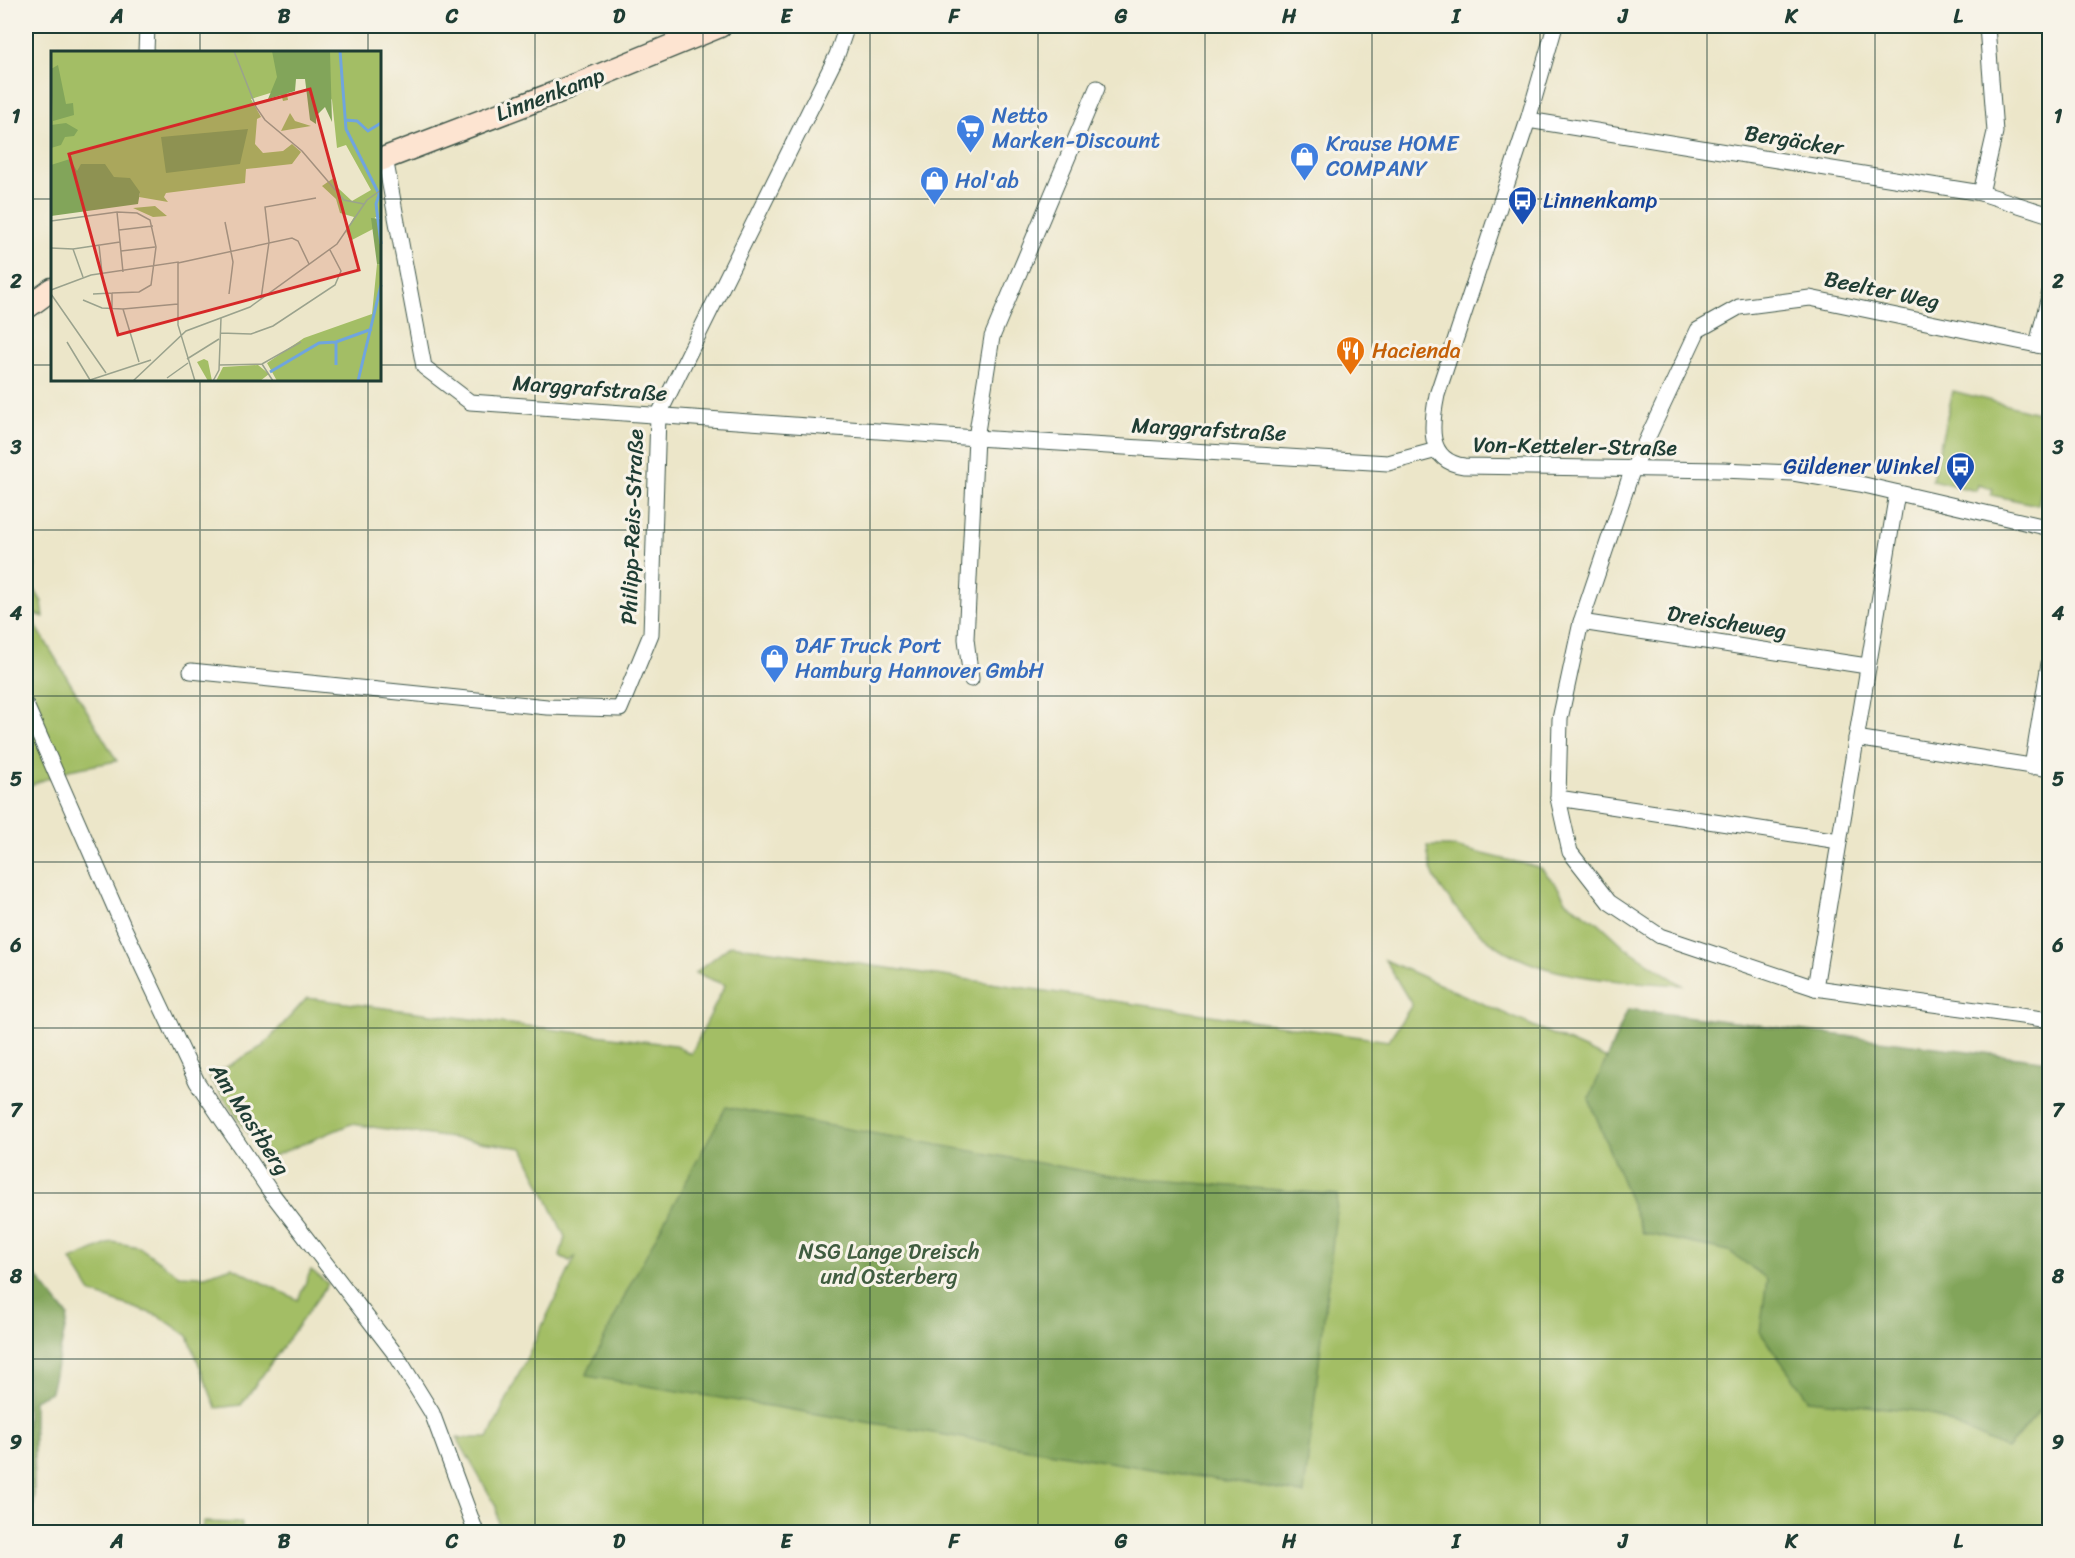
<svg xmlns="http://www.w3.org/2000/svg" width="2075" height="1558" viewBox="0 0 2075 1558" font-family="Sriracha,sans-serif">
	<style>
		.green { fill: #a3be65; stroke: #617e4c; stroke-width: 1.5 }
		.forest { fill: #82a55a; stroke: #507147; stroke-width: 1.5 }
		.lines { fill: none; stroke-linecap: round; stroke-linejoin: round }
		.street-casing { stroke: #3e564a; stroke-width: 17 }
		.secondary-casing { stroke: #3e564a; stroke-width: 25 }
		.street { stroke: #fff; stroke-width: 15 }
		.secondary { stroke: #fde4d1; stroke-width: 22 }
		.grid { fill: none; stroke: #1f3d34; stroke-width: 1.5; stroke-opacity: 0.55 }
		.labels { text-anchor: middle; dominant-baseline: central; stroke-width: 6; stroke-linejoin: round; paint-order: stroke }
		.street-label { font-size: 22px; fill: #1f3d34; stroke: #f7f3e8 }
		.shop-label { font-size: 22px; fill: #366cbe; stroke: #f7f3e8; text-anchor: start }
		.transit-label { font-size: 22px; fill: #164399; stroke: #f7f3e8; text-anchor: start }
		.food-label { font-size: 22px; fill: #c56008; stroke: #f7f3e8; text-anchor: start }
		.park-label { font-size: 22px; fill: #405d40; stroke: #f7f3e8 }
		.inset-river { fill: none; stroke: #70a5dd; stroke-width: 3 }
		.inset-road { fill: none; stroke: #9aa28d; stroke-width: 1.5 }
		.view { fill: #d62828; fill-opacity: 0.15; stroke: #d62828; stroke-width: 3 }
		.inset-edge { fill: none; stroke: #1f3d34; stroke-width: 3 }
		.neatline { fill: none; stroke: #1f3d34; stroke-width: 2 }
		.grid-label { font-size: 20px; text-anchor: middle; font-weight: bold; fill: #1f3d34 }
	</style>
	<rect width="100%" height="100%" fill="#f7f3e8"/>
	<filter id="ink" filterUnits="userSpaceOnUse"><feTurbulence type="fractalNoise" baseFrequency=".0167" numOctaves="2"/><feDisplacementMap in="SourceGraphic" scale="12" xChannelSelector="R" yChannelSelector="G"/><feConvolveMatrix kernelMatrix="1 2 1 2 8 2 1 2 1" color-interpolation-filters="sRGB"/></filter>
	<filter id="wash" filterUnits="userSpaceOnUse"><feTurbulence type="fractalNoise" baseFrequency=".008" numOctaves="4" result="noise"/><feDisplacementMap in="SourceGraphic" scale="24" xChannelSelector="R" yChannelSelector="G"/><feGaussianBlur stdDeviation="1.35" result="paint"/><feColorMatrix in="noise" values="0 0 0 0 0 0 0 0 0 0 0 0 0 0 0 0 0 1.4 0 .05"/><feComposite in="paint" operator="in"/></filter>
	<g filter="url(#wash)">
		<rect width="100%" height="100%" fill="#ece6c9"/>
		<g class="green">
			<path d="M1953,391l96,25v39l-11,50 -47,-10 2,-6 -15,-4 -2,6 -44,-11z"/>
			<path d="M26,497l4,1c0,24 -7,45 5,67l-4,19 11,18 2,15 -9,-3 -9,-13z"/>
			<path d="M26,609l91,152 -48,9 -43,17z"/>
			<path d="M1427,846h23l91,22 16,18 10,16 32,21 26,24 57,38c-84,-6 -171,-4 -227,-78 -18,-24 -25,-29 -28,-61z"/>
			<path d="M731,945l657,96 24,-36 -27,-45 222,99 -16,37 458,25v411h-1550l-3,-26 -39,-68h31l88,-182 -6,5 -10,-5 5,-19 -42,-89 -172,-24 -85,35 -57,-82 54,-31 44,-48 367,47 17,9 34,-69 -30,-12z"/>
			<path d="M112,1242l27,5 40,28 26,1 27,-9 66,33 13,-30 17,14 -87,121 -25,3 -28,-72 -29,-20 -68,-23 -20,-33z"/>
			<path d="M203,1522l39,1v9h-40z"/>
		</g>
		<g class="forest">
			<path d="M1628,1009l421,52v339l-42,49 -81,-37 -117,-12 -49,-68 7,-53 -38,-28 -86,-18 -54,-134z"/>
			<path d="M726,1107l386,69 226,19 -34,299 -718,-118 45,-93z"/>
			<path d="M27,1264l41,52 -17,76 -17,8v132h-8z"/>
		</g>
	</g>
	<g filter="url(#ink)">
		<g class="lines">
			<defs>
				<g id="street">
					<path d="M1555,26l-27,94 -91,275c-6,29 -11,66 27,71l258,4 71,3 67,11 190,44"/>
					<path d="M146,52l1,-26"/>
					<path d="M1528,120l453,73 69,22"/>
					<path d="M385,158l39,209 46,35 506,36 412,25 49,-13"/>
					<path d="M1981,193l14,-61 -8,-106"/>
					<path d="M2050,292l-13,53 13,3"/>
					<path d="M2037,345l-227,-47 -71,9 -41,23 -66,141 -51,151 -21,97 -2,79 12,54 39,50 51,34 155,52 235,32"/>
					<path d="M1581,622l286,44"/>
					<path d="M191,671l356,36 73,2 31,-75 7,-218 179,-361 10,-29"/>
					<path d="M971,679l-5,-40 10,-201 16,-101 105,-249"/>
					<path d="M26,705l97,221 74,156 73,109 126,164 36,58 44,119"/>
					<path d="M1856,738l194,31"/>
					<path d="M2032,767l18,-110"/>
					<path d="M1558,798l281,43"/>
					<path d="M1815,988l82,-495"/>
				</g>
				<g id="secondary">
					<path d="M380,160l196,-75 144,-59"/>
					<path d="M26,308l26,-19"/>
				</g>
			</defs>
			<use href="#street" class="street-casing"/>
			<use href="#secondary" class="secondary-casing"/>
			<use href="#street" class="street"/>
			<use href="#secondary" class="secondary"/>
		</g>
	</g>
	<path class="grid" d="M200,26v26M368,26v26M535,26v1506M703,26v1506M870,26v1506M1038,26v1506M1205,26v1506M1372,26v1506M1540,26v1506M1707,26v1506M1875,26v1506M26,199h26M380,199h1670M26,365h26M380,365h1670M200,380v1152M368,380v1152M26,530h2024M26,696h2024M26,862h2024M26,1028h2024M26,1193h2024M26,1359h2024"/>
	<defs>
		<symbol id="supermarket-pin" viewBox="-11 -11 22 30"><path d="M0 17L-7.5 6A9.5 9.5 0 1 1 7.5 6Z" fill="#3f7fe0" stroke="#f7f3e8"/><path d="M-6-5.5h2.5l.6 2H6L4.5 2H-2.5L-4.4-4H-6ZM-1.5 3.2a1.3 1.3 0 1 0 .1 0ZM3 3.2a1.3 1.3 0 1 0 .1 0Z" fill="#fff"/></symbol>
		<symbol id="shop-pin" viewBox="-11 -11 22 30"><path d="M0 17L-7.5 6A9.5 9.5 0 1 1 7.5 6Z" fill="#3f7fe0" stroke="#f7f3e8"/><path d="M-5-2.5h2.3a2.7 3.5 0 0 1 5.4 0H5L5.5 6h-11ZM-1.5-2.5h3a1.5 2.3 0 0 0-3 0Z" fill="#fff"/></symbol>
		<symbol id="bus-pin" viewBox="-11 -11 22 30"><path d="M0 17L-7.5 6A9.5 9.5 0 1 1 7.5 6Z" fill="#1a4fb4" stroke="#f7f3e8"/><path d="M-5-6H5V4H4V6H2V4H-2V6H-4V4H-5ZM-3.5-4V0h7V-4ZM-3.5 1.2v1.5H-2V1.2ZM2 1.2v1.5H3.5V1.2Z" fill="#fff"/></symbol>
		<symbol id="restaurant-pin" viewBox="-11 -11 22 30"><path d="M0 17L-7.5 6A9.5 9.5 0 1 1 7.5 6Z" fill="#e8710a" stroke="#f7f3e8"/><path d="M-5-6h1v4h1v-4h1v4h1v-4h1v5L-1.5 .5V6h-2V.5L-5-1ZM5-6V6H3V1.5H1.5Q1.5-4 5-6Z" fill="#fff"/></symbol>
	</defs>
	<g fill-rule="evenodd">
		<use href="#supermarket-pin" x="954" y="112" width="33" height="45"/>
		<use href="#shop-pin" x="1288" y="140" width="33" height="45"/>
		<use href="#shop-pin" x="918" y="164" width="33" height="45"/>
		<use href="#bus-pin" x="1506" y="184" width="33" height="45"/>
		<use href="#restaurant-pin" x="1334" y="334" width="33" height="45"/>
		<use href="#bus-pin" x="1944" y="450" width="33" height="45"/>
		<use href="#shop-pin" x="758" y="642" width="33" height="45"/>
	</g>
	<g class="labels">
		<g class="street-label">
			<text transform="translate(550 94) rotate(-21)">Linnenkamp</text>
			<text transform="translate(1794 140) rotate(9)">Bergäcker</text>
			<text transform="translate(1882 290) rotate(12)">Beelter Weg</text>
			<text transform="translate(590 388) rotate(4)">Marggrafstraße</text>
			<text transform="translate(1209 429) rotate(3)">Marggrafstraße</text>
			<text transform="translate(1575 446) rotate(1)">Von-Ketteler-Straße</text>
			<text transform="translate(632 527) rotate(-88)">Philipp-Reis-Straße</text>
			<text transform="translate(1727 622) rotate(9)">Dreischeweg</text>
			<text transform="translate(250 1119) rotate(57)">Am Mastberg</text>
		</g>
		<g class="shop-label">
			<text x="992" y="115">Netto<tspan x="992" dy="25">Marken-Discount</tspan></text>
			<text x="1326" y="143">Krause HOME<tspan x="1326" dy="25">COMPANY</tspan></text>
			<text x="955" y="180">Hol'ab</text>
			<text x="795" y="645">DAF Truck Port<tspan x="795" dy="25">Hamburg Hannover GmbH</tspan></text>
		</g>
		<g class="transit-label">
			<text x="1543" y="200">Linnenkamp</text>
			<text x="1940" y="466" text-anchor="end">Güldener Winkel</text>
		</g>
		<g class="food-label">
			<text x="1372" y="350">Hacienda</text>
		</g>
		<g class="park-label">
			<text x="889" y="1251">NSG Lange Dreisch<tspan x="889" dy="25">und Osterberg</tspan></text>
		</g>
	</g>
	<g transform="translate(51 51)">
		<rect width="330" height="330" fill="#ece6c9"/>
		<path d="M0,0h329l1,168 -6,-2 -2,12 -23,12 -4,-10 8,-14 -14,-4 -4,-14 -14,-13 13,-9 3,11 14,13 19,-11 -25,-45 -9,3 -5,-48 -21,-30 -27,8 4,22 -5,1 -3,-11 -29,9 10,18 -4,2 -2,25 8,9 20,-2 9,-7 9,8 -9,12 -46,5 -1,14 -79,10 -2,4 4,5 -29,-5 1,-4 -89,17zM239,62l5,8 16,5 -30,5zM104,155l12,10 -14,1 -20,-9zM326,213l4,1v116h-104l-10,-18 37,-25 68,-24zM153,308l4,2 4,20h-4l-11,-19zM207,314l11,9 -9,7h-44l7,-14z" fill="#a3be65"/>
		<path d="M221,0h58l2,71 -7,-15 -9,9v8l-6,-4 -5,-41h-9l-1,12 -27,8 9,-22zM7,14l8,39 7,-1 1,12 -21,6 -2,-52zM15,72l12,7 -4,6 -9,1 -4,8 -10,3v-23zM197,78l-8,35 -74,9 -5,-36zM19,108l7,12 4,-7h24l9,13 16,1 10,14 -2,12 -87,12v-51zM320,167l10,1v46l-4,-1z" fill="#82a55a"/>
		<path class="inset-river" d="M289,0l6,78 35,69M294,69l12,1 11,10 13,-8M328,144l-3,9 5,40M285,292v22M219,321l49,-29 17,-1 36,-13M307,330l23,-96"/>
		<path class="inset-road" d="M183,0l22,56 9,13 37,31 42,49 20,4M66,161l6,60M0,170l66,-9 20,1 13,7 6,27 -5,38 -12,7 -27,1M174,171l8,40 -4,32M68,179l34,-4M48,194l3,28M0,197l22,1 10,28M22,198l47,-7M70,200l34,-4M127,212l114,-25 6,3 11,23M0,239l40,-15 87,-13v63l17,56M0,243l55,79M42,243l19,-1v16M210,248l8,-57 -4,-35 51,-9M32,249l19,8 21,1 55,-5M72,258l16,53M169,282l31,1 22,-8 62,-41 6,-14 -11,-21M16,291l23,38M136,308l32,-20M211,313l11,17M168,314l43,-1 39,-22M116,327l21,-15M39,329l61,-20M82,330l53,-50 64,-24 87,-63 30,-44 14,-10M162,330l6,-11 2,-52"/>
		<path class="view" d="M259,38l49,181 -241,65 -49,-181z"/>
		<rect width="330" height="330" class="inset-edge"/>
	</g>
	<rect width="2075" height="1558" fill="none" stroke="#f7f3e8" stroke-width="66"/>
	<rect x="33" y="33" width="2009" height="1492" class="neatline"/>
	<g class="grid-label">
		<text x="117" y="23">A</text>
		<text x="284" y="23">B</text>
		<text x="452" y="23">C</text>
		<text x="619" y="23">D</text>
		<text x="786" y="23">E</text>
		<text x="954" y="23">F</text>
		<text x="1121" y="23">G</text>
		<text x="1289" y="23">H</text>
		<text x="1456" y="23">I</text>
		<text x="1623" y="23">J</text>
		<text x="1791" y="23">K</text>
		<text x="1958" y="23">L</text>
		<text x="16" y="123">1</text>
		<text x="2058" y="123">1</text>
		<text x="16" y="288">2</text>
		<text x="2058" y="288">2</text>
		<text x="16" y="454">3</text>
		<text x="2058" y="454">3</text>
		<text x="16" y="620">4</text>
		<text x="2058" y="620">4</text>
		<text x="16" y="786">5</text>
		<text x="2058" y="786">5</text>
		<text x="16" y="952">6</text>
		<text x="2058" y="952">6</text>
		<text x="16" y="1117">7</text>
		<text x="2058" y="1117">7</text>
		<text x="16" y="1283">8</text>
		<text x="2058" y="1283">8</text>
		<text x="16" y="1449">9</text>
		<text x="2058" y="1449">9</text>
		<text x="117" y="1548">A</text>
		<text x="284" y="1548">B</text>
		<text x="452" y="1548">C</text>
		<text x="619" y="1548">D</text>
		<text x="786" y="1548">E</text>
		<text x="954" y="1548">F</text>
		<text x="1121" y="1548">G</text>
		<text x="1289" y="1548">H</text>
		<text x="1456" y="1548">I</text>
		<text x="1623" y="1548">J</text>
		<text x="1791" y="1548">K</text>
		<text x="1958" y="1548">L</text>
	</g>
</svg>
